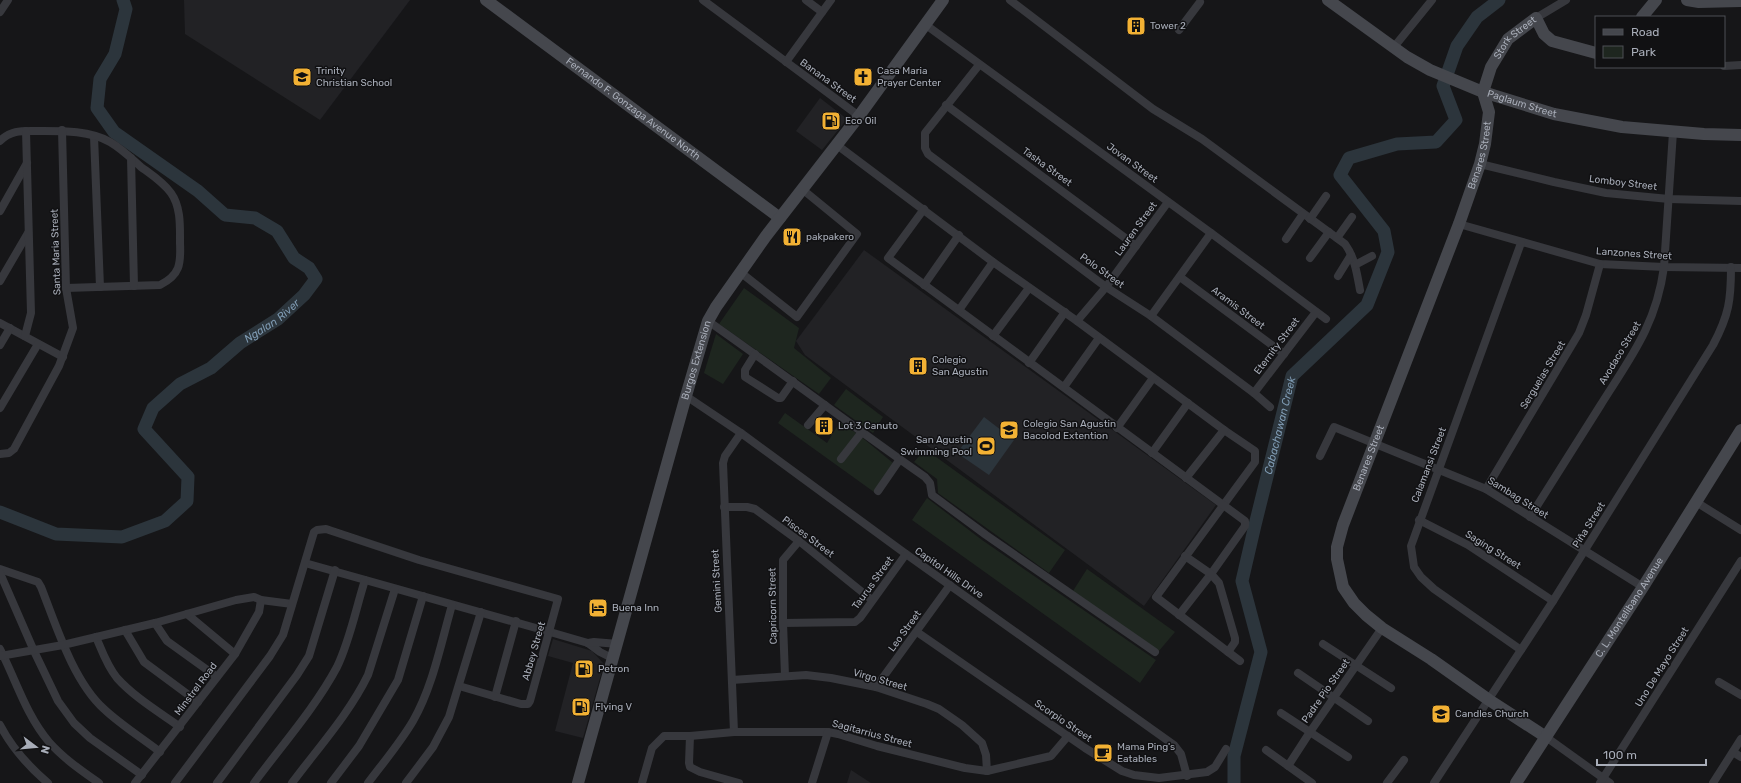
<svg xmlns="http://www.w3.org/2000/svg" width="1741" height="783" viewBox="0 0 1741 783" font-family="Rubik,sans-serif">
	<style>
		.built { fill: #222225 }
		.green { fill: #1e261f }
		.water { fill: #2c353c }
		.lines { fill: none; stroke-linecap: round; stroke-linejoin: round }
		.river { stroke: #2c353c; stroke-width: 13 }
		.street { stroke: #37383d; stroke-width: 8 }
		.secondary { stroke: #45474d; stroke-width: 12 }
		.labels { text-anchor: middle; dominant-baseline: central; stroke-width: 3; stroke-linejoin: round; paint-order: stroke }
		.poi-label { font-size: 10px; fill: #a8adb8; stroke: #111113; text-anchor: start }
		.street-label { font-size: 10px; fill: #a8adb8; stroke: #111113 }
		.water-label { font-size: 11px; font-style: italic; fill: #7f9bb3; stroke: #111113 }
	</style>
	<rect width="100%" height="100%" fill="#161618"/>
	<g class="built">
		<path d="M184,0h226l-90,120 -135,-86z"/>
		<path d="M820,98l27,21 -25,31 -26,-19z"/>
		<path d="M864,250l352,255 -72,101 -339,-251 -9,-14z"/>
		<path d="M553,639l39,12 12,13 -21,74 -28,-7 18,-68 -25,-7z"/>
		<path d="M851,770l20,13h-24z"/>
	</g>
	<g class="green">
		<path d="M744,288l55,40 -5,20 37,30 -12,16 -100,-70z"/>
		<path d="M716,334l27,20 -20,30 -19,-11z"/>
		<path d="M846,389l37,28 -10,16 -39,-28z"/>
		<path d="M785,413l42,30 13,-21 19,13 34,28 -19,29 -96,-69z"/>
		<path d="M925,449l140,101 -16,23 -111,-80 -1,-14 -23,-17z"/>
		<path d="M927,498l55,42 174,120 -16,23 -228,-163z"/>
		<path d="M1087,569l88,63 -17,20 -85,-61z"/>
	</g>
	<path class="water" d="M984,417l30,23 -25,35 -32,-22z"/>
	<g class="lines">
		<g class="river">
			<path id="s1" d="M0,512l56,22 66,3 43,-16 22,-20 1,-24 -44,-48 9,-21 27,-24 31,-16 29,-25 38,-24 26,-24 12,-16 -7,-11 -15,-10 -17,-27 -22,-13 -30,-3 -27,-24 -84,-59 -17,-24 3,-29 15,-25 11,-45 -3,-9"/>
			<path id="s2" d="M1234,783v-27l27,-104 -19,-71 13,-56 37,-149 75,-71 21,-53 -4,-21 -44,-56 9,-17 48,-14 39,-2 20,-22 -13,-34 14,-40 20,-29 22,-17"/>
		</g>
		<g class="street">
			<path d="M703,0l156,116"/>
			<path d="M806,0l16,12"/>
			<path d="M1010,0l143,109 49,30 143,105c10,14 12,30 15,46"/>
			<path d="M0,12l8,-12"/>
			<path d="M1536,18l30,-18"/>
			<path d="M926,25l285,208 115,86"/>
			<path d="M1179,30l21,-28"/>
			<path d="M1394,47l38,-47"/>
			<path d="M786,62l45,-62"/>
			<path d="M979,65l-54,68v15l3,6 178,133 45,29 103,77 16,14"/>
			<path d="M1724,66l17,-1"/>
			<path d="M946,105l190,141"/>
			<path d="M94,136l6,151"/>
			<path d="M0,141c11,-11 22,-10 36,-10 24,0 53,-1 74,11 12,7 21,16 31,25 11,8 22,15 30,26 10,14 9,33 9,50 1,21 0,32 -20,42l-94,3"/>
			<path d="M837,145l156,117 84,59 147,109 31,21v11l-99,135 84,64"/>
			<path d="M131,158l3,128"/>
			<path d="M1480,164l74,18 52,11 63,6 72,2"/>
			<path d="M924,209l-36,49 357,263v5l-34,48 -32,41"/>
			<path d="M0,211l27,-48"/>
			<path d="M1310,219l16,-23"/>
			<path d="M1459,224l141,40 64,3 77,1"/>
			<path d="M1337,238l15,-21"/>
			<path d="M1286,239l17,-25"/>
			<path d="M1310,258l19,-26"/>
			<path d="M1355,265l17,-9"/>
			<path d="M740,272l57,45 60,-83 -55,-45"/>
			<path d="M1338,276l13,-21"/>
			<path d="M1180,277l104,77"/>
			<path d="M0,281l28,-48"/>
			<path d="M924,285l35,-50"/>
			<path d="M959,310l34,-48"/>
			<path d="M1151,316l60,-83"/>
			<path d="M708,321c73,51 144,105 217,156l5,6 2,12 54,40 169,117"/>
			<path d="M1077,321l29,-34 62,-85"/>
			<path d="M0,323l63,34"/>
			<path d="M25,336l6,-23 -5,-182"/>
			<path d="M993,336l36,-48"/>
			<path d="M0,345l10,-17"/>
			<path d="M755,354l-10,16v7l33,21h3l12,-17"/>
			<path d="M1029,363l36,-51"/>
			<path d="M1064,387l35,-49"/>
			<path d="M1254,393l62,-81"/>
			<path d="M686,396l55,37 165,121 268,191 7,9 6,22"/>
			<path d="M0,408l38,-64"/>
			<path d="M808,425l17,-20"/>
			<path d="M1117,428l36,-50"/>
			<path d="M1152,453l36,-50"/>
			<path d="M0,454l9,-1 5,-4 45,-83 14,-38 -7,-40 -4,-158"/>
			<path d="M1320,456l14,-29 152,62 157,98"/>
			<path d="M841,459l21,-27"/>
			<path d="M1186,478l38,-48"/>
			<path d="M1486,489l93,-156 7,-18 14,-51"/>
			<path d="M878,491l22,-32"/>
			<path d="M1696,502l45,28"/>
			<path d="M724,507h23l8,2 44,32 73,59"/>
			<path d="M1530,517c23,-37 47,-74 70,-111 30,-48 56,-80 64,-139l9,-135"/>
			<path d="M1419,520l49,25 85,56"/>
			<path d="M1185,556l26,18 8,9 16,55v4l-7,10"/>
			<path d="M305,563l245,69 38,11 12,9 14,7"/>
			<path d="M0,569l38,13 3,5c15,38 32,94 63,122 17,16 38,29 56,43"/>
			<path d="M0,573l34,78 24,50 16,22 16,15 52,37"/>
			<path d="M187,614l48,40"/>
			<path d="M155,623l12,18 50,36"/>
			<path d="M783,623l72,-1 5,-4 46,-64"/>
			<path d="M125,630l19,32 54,40"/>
			<path d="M917,632l168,116 37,23 12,4 25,3 48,-6 8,-5 11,-18"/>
			<path d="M96,637c6,14 11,29 21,41 17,19 42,34 63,49"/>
			<path d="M588,643l6,-1 24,2"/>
			<path d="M1323,644l68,44"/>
			<path d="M0,649c16,31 26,66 49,93 14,16 33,29 50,41"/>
			<path d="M1521,650l-87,-61 -13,-12 -7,-10 -3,-21 110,-303"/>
			<path d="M0,656l63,-11 92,-22 81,-23 18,-3 7,3 31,4"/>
			<path d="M1298,673l70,48"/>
			<path d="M785,676l-2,-53v-63l16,-19"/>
			<path d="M732,680l74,-5 25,3 45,9 51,17 12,5 23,16 20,18 4,12 1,16"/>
			<path d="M1719,682l22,13"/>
			<path d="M876,687l74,-102"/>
			<path d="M495,697l21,-76"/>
			<path d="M1281,713l67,44"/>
			<path d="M0,725c12,23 28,41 48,58"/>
			<path d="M734,732l-11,-269 2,-7 16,-23"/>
			<path d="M690,736l-1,27 1,4 10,5 39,11"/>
			<path d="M1546,737l64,46"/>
			<path d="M1266,750l46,33"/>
			<path d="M1733,752l8,5"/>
			<path d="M1288,766l22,-34 72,-104"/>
			<path d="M135,783l100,-129 24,-42 2,-12"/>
			<path d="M175,783l95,-127 13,-21 31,-103 3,-2 9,-1 93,31 139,39 -28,102 -2,3h-7l-62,-18"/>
			<path d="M217,783l80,-108 12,-19 26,-86"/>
			<path d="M254,783c28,-38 61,-75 83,-116 13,-27 19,-59 28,-87"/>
			<path d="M292,783c26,-35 57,-69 76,-108l27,-86"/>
			<path d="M331,783l28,-37 39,-66 25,-84"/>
			<path d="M368,783c15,-20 32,-40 45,-62 20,-35 28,-78 39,-116"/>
			<path d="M406,783l27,-36 16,-30 32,-105"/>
			<path d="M642,783l10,-35 12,-12h26l44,-4h94l10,2 39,12 88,22 22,3 64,-15 17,-20"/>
			<path d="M812,783l16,-51"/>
			<path d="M1387,783l17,-23"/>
			<path d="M1434,783l119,-182 160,-256c16,-30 18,-45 18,-78"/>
			<path d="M1600,783l141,-222"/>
			<path d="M1713,783l28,-44"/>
		</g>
		<g class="secondary">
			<path id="s3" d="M486,0l294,218"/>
			<path id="s4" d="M1328,0l79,57 23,13 53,22 71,22 68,13 82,7 37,1"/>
			<path d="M1687,0l12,2 42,-1"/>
			<path d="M1642,17l14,-17"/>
			<path id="s5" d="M1546,737l-57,-37 -58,-41 -49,-31 -16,-13 -12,-12 -11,-16 -6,-28v-12l6,-22 116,-301 21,-60 5,-20 4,-32 -6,-20 8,-25 17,-28 28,-21 8,16 8,7 44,12"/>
			<path id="s6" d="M578,783l108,-387 22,-75 8,-14 50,-71 93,-120 84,-116"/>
			<path id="s7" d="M1516,783l127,-196 98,-157"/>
		</g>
	</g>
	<defs>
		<symbol id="building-square" viewBox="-11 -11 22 22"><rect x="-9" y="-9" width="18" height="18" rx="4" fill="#f2b134" stroke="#111113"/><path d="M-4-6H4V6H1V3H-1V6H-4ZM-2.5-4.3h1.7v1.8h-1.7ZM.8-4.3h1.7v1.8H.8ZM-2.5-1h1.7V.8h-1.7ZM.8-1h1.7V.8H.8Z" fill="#111"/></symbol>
		<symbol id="school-square" viewBox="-11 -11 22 22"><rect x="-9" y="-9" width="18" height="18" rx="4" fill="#f2b134" stroke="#111113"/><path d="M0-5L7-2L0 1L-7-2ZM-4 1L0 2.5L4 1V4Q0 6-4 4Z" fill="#111"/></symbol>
		<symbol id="church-square" viewBox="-11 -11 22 22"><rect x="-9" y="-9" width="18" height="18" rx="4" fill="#f2b134" stroke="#111113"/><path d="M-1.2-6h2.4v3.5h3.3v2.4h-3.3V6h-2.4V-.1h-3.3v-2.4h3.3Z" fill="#111"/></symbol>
		<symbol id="fuel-square" viewBox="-11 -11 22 22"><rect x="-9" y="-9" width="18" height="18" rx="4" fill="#f2b134" stroke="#111113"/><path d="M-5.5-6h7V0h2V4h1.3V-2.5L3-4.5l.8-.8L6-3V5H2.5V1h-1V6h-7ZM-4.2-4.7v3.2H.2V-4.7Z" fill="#111"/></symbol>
		<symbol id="restaurant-square" viewBox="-11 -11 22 22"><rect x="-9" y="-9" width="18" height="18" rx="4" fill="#f2b134" stroke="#111113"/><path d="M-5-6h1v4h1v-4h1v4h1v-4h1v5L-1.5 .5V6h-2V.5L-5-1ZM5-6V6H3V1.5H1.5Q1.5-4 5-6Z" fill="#111"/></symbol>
		<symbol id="university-square" viewBox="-11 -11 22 22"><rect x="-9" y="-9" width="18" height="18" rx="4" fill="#f2b134" stroke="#111113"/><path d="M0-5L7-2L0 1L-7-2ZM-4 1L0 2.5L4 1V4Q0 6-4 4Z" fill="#111"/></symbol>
		<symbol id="stadium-square" viewBox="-11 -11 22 22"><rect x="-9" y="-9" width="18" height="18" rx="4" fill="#f2b134" stroke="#111113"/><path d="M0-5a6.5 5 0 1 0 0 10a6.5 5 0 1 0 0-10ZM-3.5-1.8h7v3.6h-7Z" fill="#111"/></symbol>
		<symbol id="hotel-square" viewBox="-11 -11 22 22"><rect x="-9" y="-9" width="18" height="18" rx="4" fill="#f2b134" stroke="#111113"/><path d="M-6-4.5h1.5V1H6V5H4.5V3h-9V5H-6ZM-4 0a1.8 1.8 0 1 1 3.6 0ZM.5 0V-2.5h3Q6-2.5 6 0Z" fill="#111"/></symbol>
		<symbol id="cafe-square" viewBox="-11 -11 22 22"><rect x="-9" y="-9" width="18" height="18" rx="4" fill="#f2b134" stroke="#111113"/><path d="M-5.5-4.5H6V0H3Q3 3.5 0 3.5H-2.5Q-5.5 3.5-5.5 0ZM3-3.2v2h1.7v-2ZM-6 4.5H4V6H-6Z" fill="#111"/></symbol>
	</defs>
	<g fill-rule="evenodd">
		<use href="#building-square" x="1125" y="15" width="22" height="22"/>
		<use href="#school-square" x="291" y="66" width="22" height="22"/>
		<use href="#church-square" x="852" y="66" width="22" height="22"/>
		<use href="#fuel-square" x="820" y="110" width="22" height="22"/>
		<use href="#restaurant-square" x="781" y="226" width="22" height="22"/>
		<use href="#building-square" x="907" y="355" width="22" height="22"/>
		<use href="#building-square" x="813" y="415" width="22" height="22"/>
		<use href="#university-square" x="998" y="419" width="22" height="22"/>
		<use href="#stadium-square" x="975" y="435" width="22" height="22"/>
		<use href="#hotel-square" x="587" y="597" width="22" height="22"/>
		<use href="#fuel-square" x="573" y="658" width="22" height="22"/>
		<use href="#fuel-square" x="570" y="696" width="22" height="22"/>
		<use href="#school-square" x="1430" y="703" width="22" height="22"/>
		<use href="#cafe-square" x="1092" y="742" width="22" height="22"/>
	</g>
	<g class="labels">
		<g class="poi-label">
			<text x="1150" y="26">Tower 2</text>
			<text x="316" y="71">Trinity<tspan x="316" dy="12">Christian School</tspan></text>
			<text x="877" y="71">Casa Maria<tspan x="877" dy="12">Prayer Center</tspan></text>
			<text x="845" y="121">Eco Oil</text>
			<text x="806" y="237">pakpakero</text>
			<text x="932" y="360">Colegio<tspan x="932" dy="12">San Agustin</tspan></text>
			<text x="1023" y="424">Colegio San Agustin<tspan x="1023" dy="12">Bacolod Extention</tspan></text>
			<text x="838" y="426">Lot 3 Canuto</text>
			<text x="972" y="440" text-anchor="end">San Agustin<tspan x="972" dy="12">Swimming Pool</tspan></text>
			<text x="612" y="608">Buena Inn</text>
			<text x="598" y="669">Petron</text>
			<text x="595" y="707">Flying V</text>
			<text x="1455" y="714">Candles Church</text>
			<text x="1117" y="747">Mama Ping's<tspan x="1117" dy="12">Eatables</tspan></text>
		</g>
		<g class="street-label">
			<text stroke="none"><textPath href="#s5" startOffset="842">Stork Street</textPath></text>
			<text transform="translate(828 81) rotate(36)">Banana Street</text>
			<text stroke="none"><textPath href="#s4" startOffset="222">Paglaum Street</textPath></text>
			<text stroke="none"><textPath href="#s3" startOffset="183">Fernando F. Gonzaga Avenue North</textPath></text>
			<text stroke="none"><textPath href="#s5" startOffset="712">Benares Street</textPath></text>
			<text transform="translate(1132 163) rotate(36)">Jovan Street</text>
			<text transform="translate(1047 167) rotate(36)">Tasha Street</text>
			<text transform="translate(1623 183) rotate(7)">Lomboy Street</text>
			<text transform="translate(1136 229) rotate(-54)">Lauren Street</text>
			<text transform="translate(56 252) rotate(-92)">Santa Maria Street</text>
			<text transform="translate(1634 254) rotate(4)">Lanzones Street</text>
			<text transform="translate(1102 271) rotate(36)">Polo Street</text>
			<text transform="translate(1238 308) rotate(37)">Aramis Street</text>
			<text transform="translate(1277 346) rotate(-53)">Eternity Street</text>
			<text transform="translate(1620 353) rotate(-59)">Avodaco Street</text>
			<text stroke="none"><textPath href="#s6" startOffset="439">Burgos Extension</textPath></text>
			<text transform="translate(1543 375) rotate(-59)">Serguelas Street</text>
			<text stroke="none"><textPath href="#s5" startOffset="389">Benares Street</textPath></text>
			<text transform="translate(1429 465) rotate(-69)">Calamansi Street</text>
			<text transform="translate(1518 498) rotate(32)">Sambag Street</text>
			<text transform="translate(1589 525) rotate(-58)">Piña Street</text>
			<text transform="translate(808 537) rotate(37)">Pisces Street</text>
			<text transform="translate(1493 550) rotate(32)">Saging Street</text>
			<text transform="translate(949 573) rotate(35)">Capitol Hills Drive</text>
			<text transform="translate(717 581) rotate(-93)">Gemini Street</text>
			<text transform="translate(873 583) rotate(-54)">Taurus Street</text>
			<text transform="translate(773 606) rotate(-91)">Capricorn Street</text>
			<text stroke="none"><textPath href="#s7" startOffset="209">C. L. Montelibano Avenue</textPath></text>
			<text transform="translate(905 631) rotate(-54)">Leo Street</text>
			<text transform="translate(534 651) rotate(-74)">Abbey Street</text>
			<text transform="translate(1662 667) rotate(-58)">Uno De Mayo Street</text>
			<text transform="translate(880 680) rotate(16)">Virgo Street</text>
			<text transform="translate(196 689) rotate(-53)">Minstrel Road</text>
			<text transform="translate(1326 691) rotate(-55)">Padre Pio Street</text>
			<text transform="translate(1063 721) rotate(34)">Scorpio Street</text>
			<text transform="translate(872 734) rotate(15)">Sagitarrius Street</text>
		</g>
		<g class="water-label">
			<text stroke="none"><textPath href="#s1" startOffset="462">Ngalan River</textPath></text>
			<text stroke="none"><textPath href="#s2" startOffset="368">Cabachawan Creek</textPath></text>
		</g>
	</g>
	<rect x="1595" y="16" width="130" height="52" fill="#111113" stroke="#4d4f55"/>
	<rect x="1603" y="29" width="20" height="6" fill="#45474d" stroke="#4d4f55"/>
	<text x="1631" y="36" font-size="12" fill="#a8adb8">Road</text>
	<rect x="1603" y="46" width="20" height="12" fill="#1e261f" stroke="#4d4f55"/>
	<text x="1631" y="56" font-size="12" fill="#a8adb8">Park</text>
	<g transform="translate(36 747) rotate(106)" stroke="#111113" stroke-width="3" paint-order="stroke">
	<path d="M0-3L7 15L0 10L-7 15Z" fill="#a8adb8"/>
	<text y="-6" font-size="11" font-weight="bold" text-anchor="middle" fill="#a8adb8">N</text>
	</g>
	<path d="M1597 759v6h109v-6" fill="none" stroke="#a8adb8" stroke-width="2"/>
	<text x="1603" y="759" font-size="12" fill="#a8adb8" stroke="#111113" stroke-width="3" paint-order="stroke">100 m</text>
</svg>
